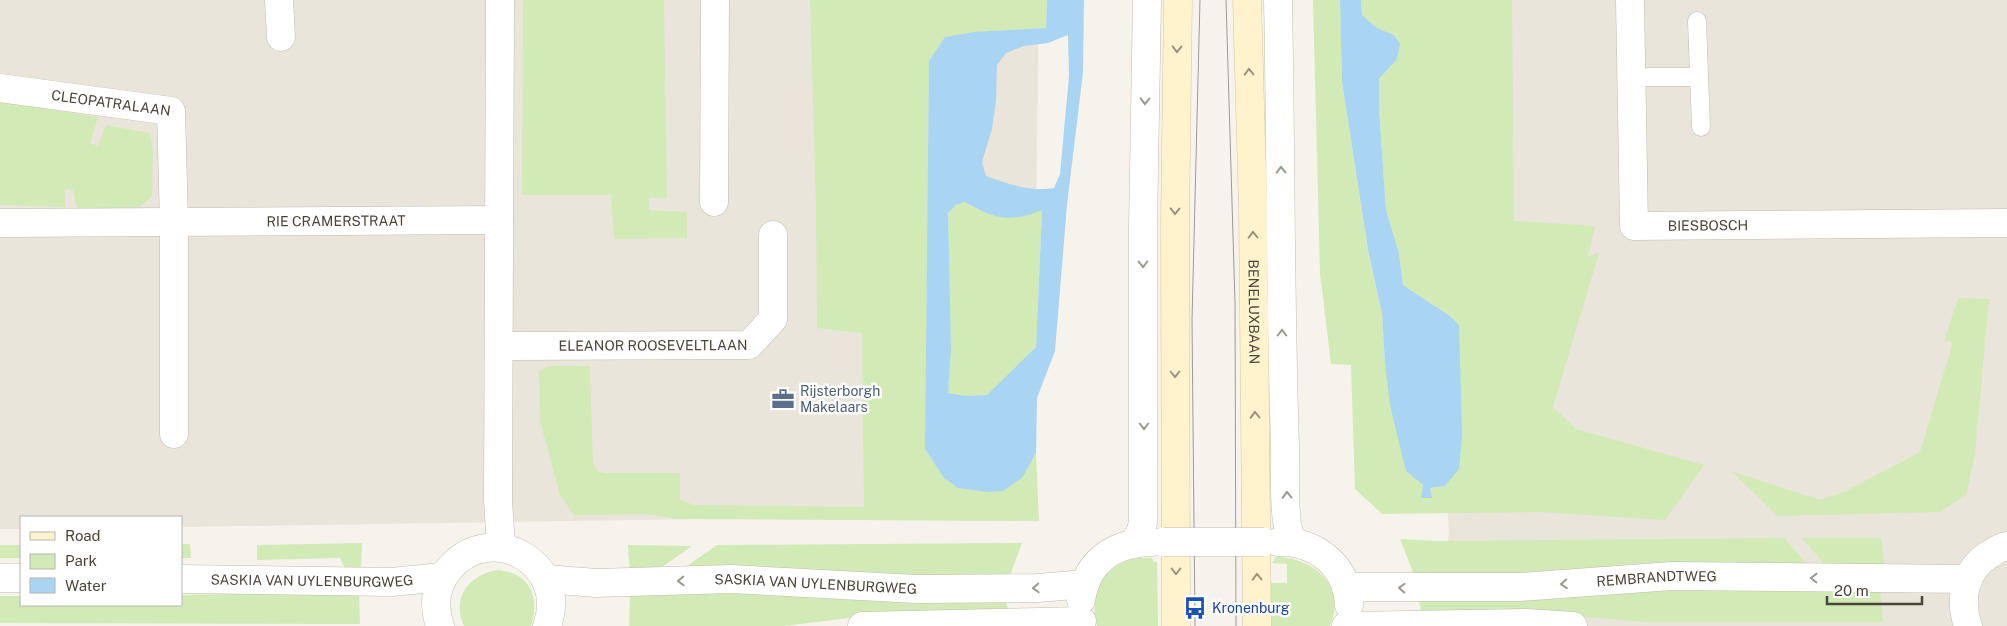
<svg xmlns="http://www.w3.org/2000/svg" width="2007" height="626" viewBox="0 0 2007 626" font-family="'Public Sans',sans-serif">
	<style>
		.residential { fill: #eae5da }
		.green { fill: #d2eab5 }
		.water { fill: #a9d4f2; fill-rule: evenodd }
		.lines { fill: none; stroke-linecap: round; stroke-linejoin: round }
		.service-casing { stroke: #c2bbae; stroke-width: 19 }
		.minor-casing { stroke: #c2bbae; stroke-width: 29 }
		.tertiary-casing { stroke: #c2bbae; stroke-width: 29 }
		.secondary-casing { stroke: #d6c79b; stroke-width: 29 }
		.service { stroke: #fff; stroke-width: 18 }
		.minor { stroke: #fff; stroke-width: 28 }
		.tertiary { stroke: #fff; stroke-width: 28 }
		.secondary { stroke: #fff3cd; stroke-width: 28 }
		.tram { stroke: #9a9a9a; stroke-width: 1 }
		.tertiary-bridge-casing { stroke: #c2bbae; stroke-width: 29; stroke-linecap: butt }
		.tertiary-bridge { stroke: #fff; stroke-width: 28 }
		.oneway { stroke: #9c937c }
		.oneway2 { stroke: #9c9892 }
		.labels { text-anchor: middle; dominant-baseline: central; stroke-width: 5; stroke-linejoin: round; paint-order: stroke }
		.street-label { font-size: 14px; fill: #4b4439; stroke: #fff }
		.service-label { font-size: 14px; fill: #4e5e75; stroke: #fff; text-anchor: start }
		.transit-label { font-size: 14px; fill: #164399; stroke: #fff; text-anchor: start }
	</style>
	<rect width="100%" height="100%" fill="#f6f3ec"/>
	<g class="residential">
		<path d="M0,0h1039l-7,514 -851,13v-10h-160v12h-21z"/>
		<path d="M1412,0h595v626h-569l11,-94z"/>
	</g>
	<g class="green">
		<path d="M523,0h141l3,198h-18v12l38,2v26l-73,1 -3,-44h-89z"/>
		<path d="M810,0h237l-1,28 -72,4 -28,5 -17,24 -4,388 19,29 14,10 30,4 15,-1 19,-13 14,-25 3,68 -362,-2 -30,-5 -73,1 -14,-20 -20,-74 -1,-49 9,-6h42l3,98 5,7 7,2h75v26l13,6 171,2 -2,-174 -45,-5 -1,-122z"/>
		<path d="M1313,0h27l2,82 26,169 14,63 3,50 21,107 17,14 7,3 15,-2 14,-17v-144l-9,-9 -47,-31 -4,-32 -13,-43 -7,-101v-30l18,-20 -3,-24 -17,-7 -15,-13 -1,-15h151l2,221 81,5 -7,30 11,-3 -46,154 23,22 128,36 -39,55 -124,-8 -159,2 -27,-25 -4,-124 -20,-1 -11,-91z"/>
		<path d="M0,102l98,15 -8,26 8,3 8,-21 43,8 4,16 -1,47 -12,11 -63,2 -4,-19 -8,-1v18l-65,-2z"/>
		<path d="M965,202l13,8h64l-6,137 -49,48 -21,1 -18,-3 3,-44 -3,-136 8,-8z"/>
		<path d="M1958,298l31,1 -14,155 -9,41 -26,17 -162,4 -47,-45 89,29 24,-8 76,-40 33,-110 -9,-1z"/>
		<path d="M1784,538l29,33 -397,9 -16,-41 37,2z"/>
		<path d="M1802,538h79l4,30 -58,-1z"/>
		<path d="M362,543l-1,26 -15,1 -6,-12 -83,2v-15z"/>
		<path d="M1022,543l-13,35 -332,-5 40,-28z"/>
		<path d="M181,544h9l1,14h-10z"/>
		<rect x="0" y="545" width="21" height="13"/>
		<path d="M628,545l64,1 -40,28h-22z"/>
		<path d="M1275,557c38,0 73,29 55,69h-60v-43h17v-19l-17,-1 4,-2z"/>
		<path d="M1137,558h15l2,4h3l1,64h-61c-8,-33 6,-61 40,-68z"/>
		<path d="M499,570c32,4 41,28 32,56h-67c-14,-29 7,-53 35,-56z"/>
		<path d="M1661,589h219l3,33h-238l-80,-7 -144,-2 -2,-14z"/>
		<path d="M359,591l1,33 -360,-1v-27h21v9h160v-10z"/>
		<path d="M806,592l99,11 101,-2 3,12 -127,1 -98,12h-155l1,-33z"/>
	</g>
	<g class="water">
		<path d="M1047,0h37l-1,72 -16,133 -12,146 -18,47 -1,55 -14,25 -19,13 -15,1 -30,-4 -14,-10 -19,-29 4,-388 16,-24 29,-5 72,-4zM1068,35l1,41 -9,98 -6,14c-22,4 -47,-4 -68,-12l-4,-14 10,-33 4,-28 1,-36 9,-12 18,-7 24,-3zM965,202c29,17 46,21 77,8l-6,137 -49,48 -21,1 -18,-3 3,-44 -3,-136 8,-8z"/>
		<path d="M1340,0h21l1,15 15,13 17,7 6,9 -3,15 -18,20v30l7,101 13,43 4,32 47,31 9,9 3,110 -3,34 -14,17 -15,2 2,10h-11l2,-13 -17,-14 -16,-66 -5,-41 -3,-50 -14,-64 -26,-168z"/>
	</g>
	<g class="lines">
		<defs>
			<g id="service">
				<path d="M1697,21l4,106"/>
				<path d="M1631,77h68"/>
			</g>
			<g id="minor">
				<path d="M279,0l2,37"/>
				<path d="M500,0l-2,500 3,47"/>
				<path id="s1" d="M1630,0l4,226 373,-3"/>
				<path id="s2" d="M0,88l171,23 3,111v212"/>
				<path d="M714,202l1,-202"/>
				<path id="s3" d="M0,223l499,-3"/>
				<path id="s4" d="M499,346l250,-1 24,-26v-84"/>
			</g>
			<g id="tertiary">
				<path d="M1278,0c3,149 2,297 7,446 1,20 -4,84 10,96"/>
				<path d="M1278,542c38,-1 69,23 71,63"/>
				<path d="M1133,543l7,-10 3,-10v-297l4,-226"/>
				<path d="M0,578h21"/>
				<path id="s5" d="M181,579l211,3 50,-5"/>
				<path id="s6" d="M546,579l50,4 135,-4 185,10 122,-1 47,-4"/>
				<path id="s7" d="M1346,587h174l152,-11 296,3"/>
				<path d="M1081,600c6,-40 33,-57 71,-58"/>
				<path d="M440,626c-7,-21 -5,-40 9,-57 42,-50 121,-5 98,57"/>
				<path d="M862,626l220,-5"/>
				<path d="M1346,626l182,-3 45,3"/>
				<path d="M1968,626c-9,-27 -4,-56 22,-72 5,-3 11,-7 17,-8"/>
			</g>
			<g id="secondary">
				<path id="s8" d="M1247,0l6,209 4,417"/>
				<path d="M1176,626l-1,-402 3,-224"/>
			</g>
		</defs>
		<use href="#service" class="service-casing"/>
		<use href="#minor" class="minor-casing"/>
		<use href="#tertiary" class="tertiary-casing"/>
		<use href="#secondary" class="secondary-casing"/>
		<use href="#service" class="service"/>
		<use href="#minor" class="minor"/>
		<use href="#tertiary" class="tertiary"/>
		<use href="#secondary" class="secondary"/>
		<g class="tram">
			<path d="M1226,0l9,303 1,323"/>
			<path d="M1195,626l-3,-306 8,-320"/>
		</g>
		<defs>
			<path id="tertiary-bridge" d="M1164,542h100"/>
		</defs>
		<use href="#tertiary-bridge" class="tertiary-bridge-casing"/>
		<use href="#tertiary-bridge" class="tertiary-bridge"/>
	</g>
	<defs><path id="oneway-chevron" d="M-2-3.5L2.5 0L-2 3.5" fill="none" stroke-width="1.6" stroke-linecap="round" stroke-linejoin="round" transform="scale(1.25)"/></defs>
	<g class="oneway">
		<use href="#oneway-chevron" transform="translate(1177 49) rotate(91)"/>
		<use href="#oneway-chevron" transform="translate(1249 72) rotate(-92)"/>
		<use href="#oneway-chevron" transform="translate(1175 211) rotate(91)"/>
		<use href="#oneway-chevron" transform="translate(1253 235) rotate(-91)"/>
		<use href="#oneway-chevron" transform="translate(1175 374) rotate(90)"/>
		<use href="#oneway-chevron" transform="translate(1255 415) rotate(-91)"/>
		<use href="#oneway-chevron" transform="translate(1176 571) rotate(90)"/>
		<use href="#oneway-chevron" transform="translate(1257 577) rotate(-91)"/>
	</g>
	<g class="oneway2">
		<use href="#oneway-chevron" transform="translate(1145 101) rotate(91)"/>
		<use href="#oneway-chevron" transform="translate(1281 170) rotate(-91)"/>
		<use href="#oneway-chevron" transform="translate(1143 264) rotate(90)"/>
		<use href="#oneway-chevron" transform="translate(1282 333) rotate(-90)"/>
		<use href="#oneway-chevron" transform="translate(1144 426) rotate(90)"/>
		<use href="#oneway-chevron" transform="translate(1287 495) rotate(-91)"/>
		<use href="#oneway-chevron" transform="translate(1814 578) rotate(-179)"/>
		<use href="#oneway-chevron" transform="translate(681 581) rotate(178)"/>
		<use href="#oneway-chevron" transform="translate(1564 584) rotate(176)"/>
		<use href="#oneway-chevron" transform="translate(1036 588) rotate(177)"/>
		<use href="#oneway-chevron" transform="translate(1402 588) rotate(-177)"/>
	</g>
	<defs>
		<symbol id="office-bare" viewBox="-9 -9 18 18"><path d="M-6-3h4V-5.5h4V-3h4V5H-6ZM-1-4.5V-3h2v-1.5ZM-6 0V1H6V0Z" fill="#5c6f8a" stroke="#fff" stroke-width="2.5" paint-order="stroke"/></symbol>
		<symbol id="bus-bare" viewBox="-9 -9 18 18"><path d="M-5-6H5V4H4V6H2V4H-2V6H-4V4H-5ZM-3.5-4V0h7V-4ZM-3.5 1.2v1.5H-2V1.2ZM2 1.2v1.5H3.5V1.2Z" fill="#1a4fb4" stroke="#fff" stroke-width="2.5" paint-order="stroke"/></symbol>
	</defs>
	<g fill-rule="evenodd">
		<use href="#office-bare" x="767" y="383" width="32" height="32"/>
		<use href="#bus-bare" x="1179" y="592" width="32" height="32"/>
	</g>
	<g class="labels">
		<g class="street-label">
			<text stroke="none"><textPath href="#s2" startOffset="112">CLEOPATRALAAN</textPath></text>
			<text stroke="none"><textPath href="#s3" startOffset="336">RIE CRAMERSTRAAT</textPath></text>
			<text stroke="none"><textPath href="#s1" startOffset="300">BIESBOSCH</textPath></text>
			<text stroke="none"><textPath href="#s8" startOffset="312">BENELUXBAAN</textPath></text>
			<text stroke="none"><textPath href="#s4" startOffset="154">ELEANOR ROOSEVELTLAAN</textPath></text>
			<text stroke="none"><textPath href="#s5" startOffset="131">SASKIA VAN UYLENBURGWEG</textPath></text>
			<text stroke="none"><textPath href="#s7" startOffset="311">REMBRANDTWEG</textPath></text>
			<text stroke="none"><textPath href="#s6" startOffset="270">SASKIA VAN UYLENBURGWEG</textPath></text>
		</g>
		<g class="service-label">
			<text x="800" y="391">Rijsterborgh<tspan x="800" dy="16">Makelaars</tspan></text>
		</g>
		<g class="transit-label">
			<text x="1212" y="608">Kronenburg</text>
		</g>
	</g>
	<rect x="20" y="516" width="162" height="90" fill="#ffffff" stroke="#b7b4b0"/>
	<rect x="30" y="532" width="25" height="8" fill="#fff3cd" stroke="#b7b4b0"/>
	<text x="65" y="541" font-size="15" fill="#4b4439">Road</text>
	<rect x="30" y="554" width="25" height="15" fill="#d2eab5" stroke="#b7b4b0"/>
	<text x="65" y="566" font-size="15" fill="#4b4439">Park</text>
	<rect x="30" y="578" width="25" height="15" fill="#a9d4f2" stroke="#b7b4b0"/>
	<text x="65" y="591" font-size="15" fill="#4b4439">Water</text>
	<path d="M1827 596v8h95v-8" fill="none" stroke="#4b4439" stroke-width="2.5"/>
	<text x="1834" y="596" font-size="15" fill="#4b4439" stroke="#ffffff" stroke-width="4" paint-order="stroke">20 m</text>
</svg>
